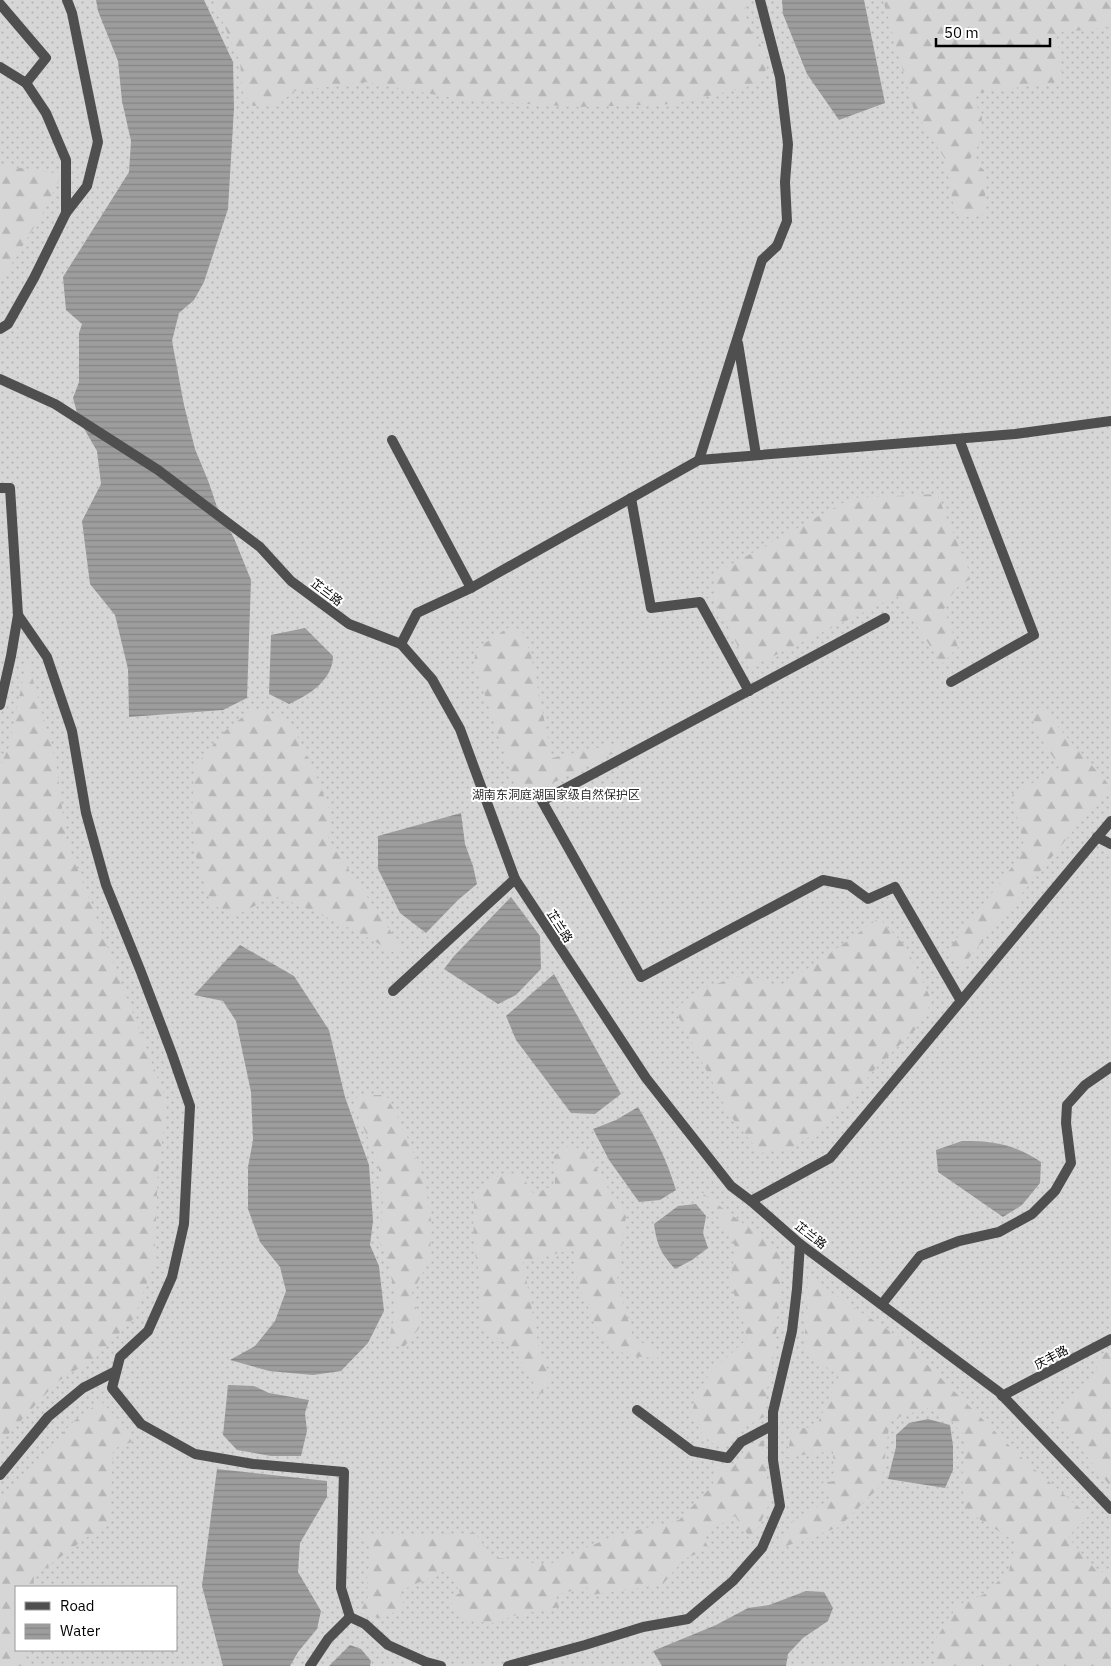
<svg xmlns="http://www.w3.org/2000/svg" width="1111" height="1666" viewBox="0 0 1111 1666" font-family="'IBM Plex Sans','Noto Sans SC',sans-serif">
	<style>
		.grass { fill: url(#grass-dots); fill-rule: evenodd }
		.forest { fill: url(#forest-firs) }
		.water { fill: url(#water-rules) }
		.lines { fill: none; stroke-linecap: round; stroke-linejoin: round }
		.minor { stroke: #4f4f4f; stroke-width: 10 }
		.tertiary { stroke: #4f4f4f; stroke-width: 10 }
		.labels { text-anchor: middle; dominant-baseline: central; stroke-width: 4; stroke-linejoin: round; paint-order: stroke }
		.street-label { font-size: 12px; fill: #000; stroke: #fff }
		.park-label { font-size: 12px; fill: #2d2d2d; stroke: #fff }
	</style>
	<defs>
		<pattern id="grass-dots" width="8" height="8" patternUnits="userSpaceOnUse" patternTransform="scale(1.25)"><rect width="8" height="8" fill="#d6d6d6"/><path d="M2 2h.1M6 6h.1" fill="none" stroke="#b6b6b6" stroke-width="1.8" stroke-linecap="round"/></pattern>
		<pattern id="forest-firs" width="22" height="20" patternUnits="userSpaceOnUse" patternTransform="scale(1.25)"><rect width="22" height="20" fill="#d6d6d6"/><path d="M5 1l3.5 6h-7zM16 11l3.5 6h-7z" fill="#b6b6b6"/></pattern>
		<pattern id="water-rules" width="6" height="5" patternUnits="userSpaceOnUse" patternTransform="scale(1.25)"><rect width="6" height="5" fill="#9d9d9d"/><path d="M0 2.5h6" fill="none" stroke="#858585"/></pattern>
	</defs>
	<rect width="100%" height="100%" fill="#fff"/>
	<path class="grass" d="M0,0h1111v1666h-1111zM16,1587h160v63h-160z"/>
	<g class="forest">
		<path d="M213,0h531l3,24 16,25 4,18 -7,15 -17,6 -69,16 -96,3 -113,-7 -100,-18 -70,9 -17,13 -25,2 -10,-13 -3,-31z"/>
		<path d="M883,0h228v27l-55,6 7,48 -92,13 11,23 -1,24 -11,18 14,11 2,44 -17,3 -14,-2 -10,-56 -31,-49z"/>
		<path d="M0,165l62,9 -18,37 -44,72z"/>
		<path d="M937,494l35,84 -17,11 -11,20 14,38 -16,17 -45,-68 -148,72 -34,-67 -1,-27 138,-76z"/>
		<path d="M511,626l11,5 9,24 21,103 68,-15 2,6 -102,50 -46,-136 2,-14z"/>
		<path d="M27,659l29,103 10,77 101,263 -9,70 -4,91 -20,55 -38,39 -39,25 -57,61v-677l9,-19z"/>
		<path d="M1040,707l70,79 -150,183 -12,-19 77,-100 -13,-55 48,-28 -16,-23 -14,-29z"/>
		<path d="M250,711h18l24,14 26,55 14,37 -4,22 63,93 9,17 -2,6c-39,-24 -81,-44 -124,-59l-41,21 -22,-14 -16,-49 -3,-39 2,-48 31,-36z"/>
		<path d="M879,918l27,29 26,54 -16,28 -41,40 -45,54 -39,26 -31,4 -31,-39 -54,-104 21,-19 49,-17 35,12 41,-26z"/>
		<path d="M358,1095h28l18,34 21,54 7,44 -3,34 -17,32 9,33 -17,21 -16,-4 9,-39 -10,-46 -8,-17 4,-36 -5,-44 -24,-55z"/>
		<path d="M566,1147l20,2 19,35 21,32 -9,65 16,56 19,12 7,9 -32,-2 -26,-19 -24,-55 -2,-33 -52,13 16,85 12,37 -15,14 -3,-16 -20,-34 -34,-21 3,-39 -7,-35 -2,-34 2,-26 18,-14 13,-7 16,4 12,18 21,-9 -1,-29z"/>
		<path d="M690,1184l90,67v35l-5,61 -7,35 -4,35 -23,11 -18,20 -17,-8 -15,-25 6,-20 13,-22 37,-34 -7,-32 -10,-22 5,-39 -27,-46z"/>
		<path d="M808,1277l92,61 127,125 62,53 -21,21 31,37 12,-7v99h-174l-2,-26 23,-35 27,-11 24,-23 7,-29 -51,-32 -3,-28 3,-45 -12,-15 -26,-14 -37,12 -9,65 -42,42 -61,22 15,-28 37,-21 -8,-17 12,-2 -1,-30 -46,6 5,-28 24,-2 23,-51 -35,-25z"/>
		<path d="M1111,1351v136l-57,-72 42,-40 2,-20z"/>
		<path d="M101,1401l36,39 -24,9 -3,71 -76,57 -1,10h-17v63h10l-1,6 9,10h-34v-164l74,-81z"/>
		<path d="M764,1440l3,38 4,22 -19,41 -17,-25 -33,19 7,14 -25,10 -21,25 -72,11 -4,-8 -31,8 3,12 -46,9 -20,7 -24,-2 -21,-22 12,-6 -11,-24 -49,22 4,16 -23,12 -21,-7 8,-15 -1,-18 4,-27 -5,-16 109,-3 17,24 56,8 65,-29 66,-16 34,-35 1,-19 19,1 15,-22z"/>
	</g>
	<g class="water">
		<path d="M96,0h108l29,62 1,46 -6,101 -24,73 -10,18 -15,13 -7,28 12,64 11,44 14,34 8,24 17,31 17,42 -4,118 -24,12 -94,7 -1,-48 -13,-54 -25,-31 -8,-63 19,-37 -4,-33 -18,-31 -6,-22 6,-16v-49l3,-9 -16,-14 -3,-33 66,-105 2,-31 -9,-40 -4,-40 -20,-50z"/>
		<path d="M782,0h82l21,103 -46,17 -32,-46 -24,-60z"/>
		<path d="M305,628l28,28c0,24 -24,39 -44,48l-20,-10 2,-59z"/>
		<path d="M461,813l4,31 8,22 4,18 -19,16 -32,33 -26,-20 -22,-44v-33z"/>
		<path d="M511,897l29,39 1,33 -25,26 -18,9 -54,-35 10,-13z"/>
		<path d="M240,945l54,31 35,54 16,67 24,68 4,56 -3,24 9,21 5,45 -16,32 -27,28 -28,4 -44,-4 -39,-11 25,-14 20,-25 11,-30 -6,-24 -20,-25 -12,-33v-42l5,-27 -2,-48 -15,-71 -13,-20 -29,-6z"/>
		<path d="M554,974l67,120 -26,20 -24,-1 -55,-73 -10,-24z"/>
		<path d="M638,1107c17,29 28,51 38,83l-16,10 -21,2 -30,-42 -16,-31 23,-9z"/>
		<path d="M962,1141c33,0 51,3 79,21l-1,21 -18,22 -19,12 -65,-45 -2,-22z"/>
		<path d="M696,1204l10,12 -3,17 5,15 -16,12 -17,9c-14,-16 -18,-23 -21,-45l24,-18z"/>
		<path d="M228,1385l26,1 15,7 40,7 -4,13 2,18 -6,25h-30l-34,-6 -14,-15z"/>
		<path d="M928,1419l22,6 3,21v24l-8,18 -57,-9 8,-32v-12l13,-12z"/>
		<path d="M217,1469l110,12v16l-27,46 -2,29 23,39 -4,18 -19,23 -8,14h-67l-21,-80z"/>
		<path d="M806,1591l18,1 9,16 -5,13 -25,17 -15,16 -2,12h-124l-9,-15 63,-26 32,-17 21,-3z"/>
		<path d="M350,1645l11,4 10,12 -1,5h-41z"/>
	</g>
	<g class="lines">
		<g class="minor">
			<path d="M0,4l46,54 -20,25"/>
			<path d="M0,67l26,16 20,30 20,47v53"/>
			<path d="M0,329l8,-5 26,-46 32,-65 21,-27 11,-44 -26,-129 -5,-13"/>
			<path d="M738,343l18,112"/>
			<path d="M392,440l79,148"/>
			<path d="M699,460l316,-26 96,-13"/>
			<path d="M0,488h10l8,127 -7,41 -11,49"/>
			<path d="M631,498l20,110 49,-6 49,89"/>
			<path d="M18,615l29,42 25,74 14,82 20,72 35,87 31,82 18,52 -6,118 -12,53 -24,54 -28,26 -8,31 29,36 54,30 58,10 91,8 -3,116 9,29"/>
			<path d="M885,618l-343,183 99,176 182,-97 26,5 19,14 27,-12 66,114"/>
			<path d="M401,644l16,-31 54,-25 228,-128 63,-200 15,-14 10,-25 -2,-39 3,-38 -8,-67 -20,-77"/>
			<path d="M951,682l83,-47 -75,-196"/>
			<path d="M1097,837l14,7"/>
			<path d="M393,991l122,-112"/>
			<path d="M751,1201l79,-43 281,-337"/>
			<path d="M882,1304l38,-48 39,-15 40,-9 33,-18 23,-23 16,-28 -5,-40 1,-18 18,-20 26,-18"/>
			<path d="M637,1410l55,41 36,7 13,-16 32,-17"/>
			<path d="M0,1475l48,-58 35,-29 33,-17"/>
			<path d="M310,1666l18,-27 22,-22 15,7 23,21 38,17 15,4"/>
			<path d="M508,1666l77,-21 58,-18 45,-8 45,-38 29,-33 18,-42 -7,-46v-48l19,-81 5,-42 3,-45"/>
		</g>
		<g class="tertiary">
			<path d="M0,379l55,25 103,66 102,77 31,34 58,43 52,20 31,35 28,50 55,150 131,199 85,108 20,15 49,43 199,148 112,117"/>
			<path d="M1002,1396l109,-57"/>
		</g>
	</g>
	<g class="labels">
		<g class="street-label">
			<text transform="translate(327 592) rotate(37)">芷兰路</text>
			<text transform="translate(560 926) rotate(57)">芷兰路</text>
			<text transform="translate(811 1235) rotate(38)">芷兰路</text>
			<text transform="translate(1051 1357) rotate(-28)">庆丰路</text>
		</g>
		<g class="park-label">
			<text x="556" y="794">湖南东洞庭湖国家级自然保护区</text>
		</g>
	</g>
	<rect x="15" y="1586" width="162" height="65" fill="#ffffff" stroke="#999999"/>
	<rect x="25" y="1602" width="25" height="8" fill="#4f4f4f" stroke="#999999"/>
	<text x="60" y="1611" font-size="15" fill="#000000">Road</text>
	<rect x="25" y="1624" width="25" height="15" fill="url(#water-rules)" stroke="#999999"/>
	<text x="60" y="1636" font-size="15" fill="#000000">Water</text>
	<path d="M936 38v8h114v-8" fill="none" stroke="#000000" stroke-width="2.5"/>
	<text x="944" y="38" font-size="15" fill="#000000" stroke="#ffffff" stroke-width="4" paint-order="stroke">50 m</text>
</svg>
